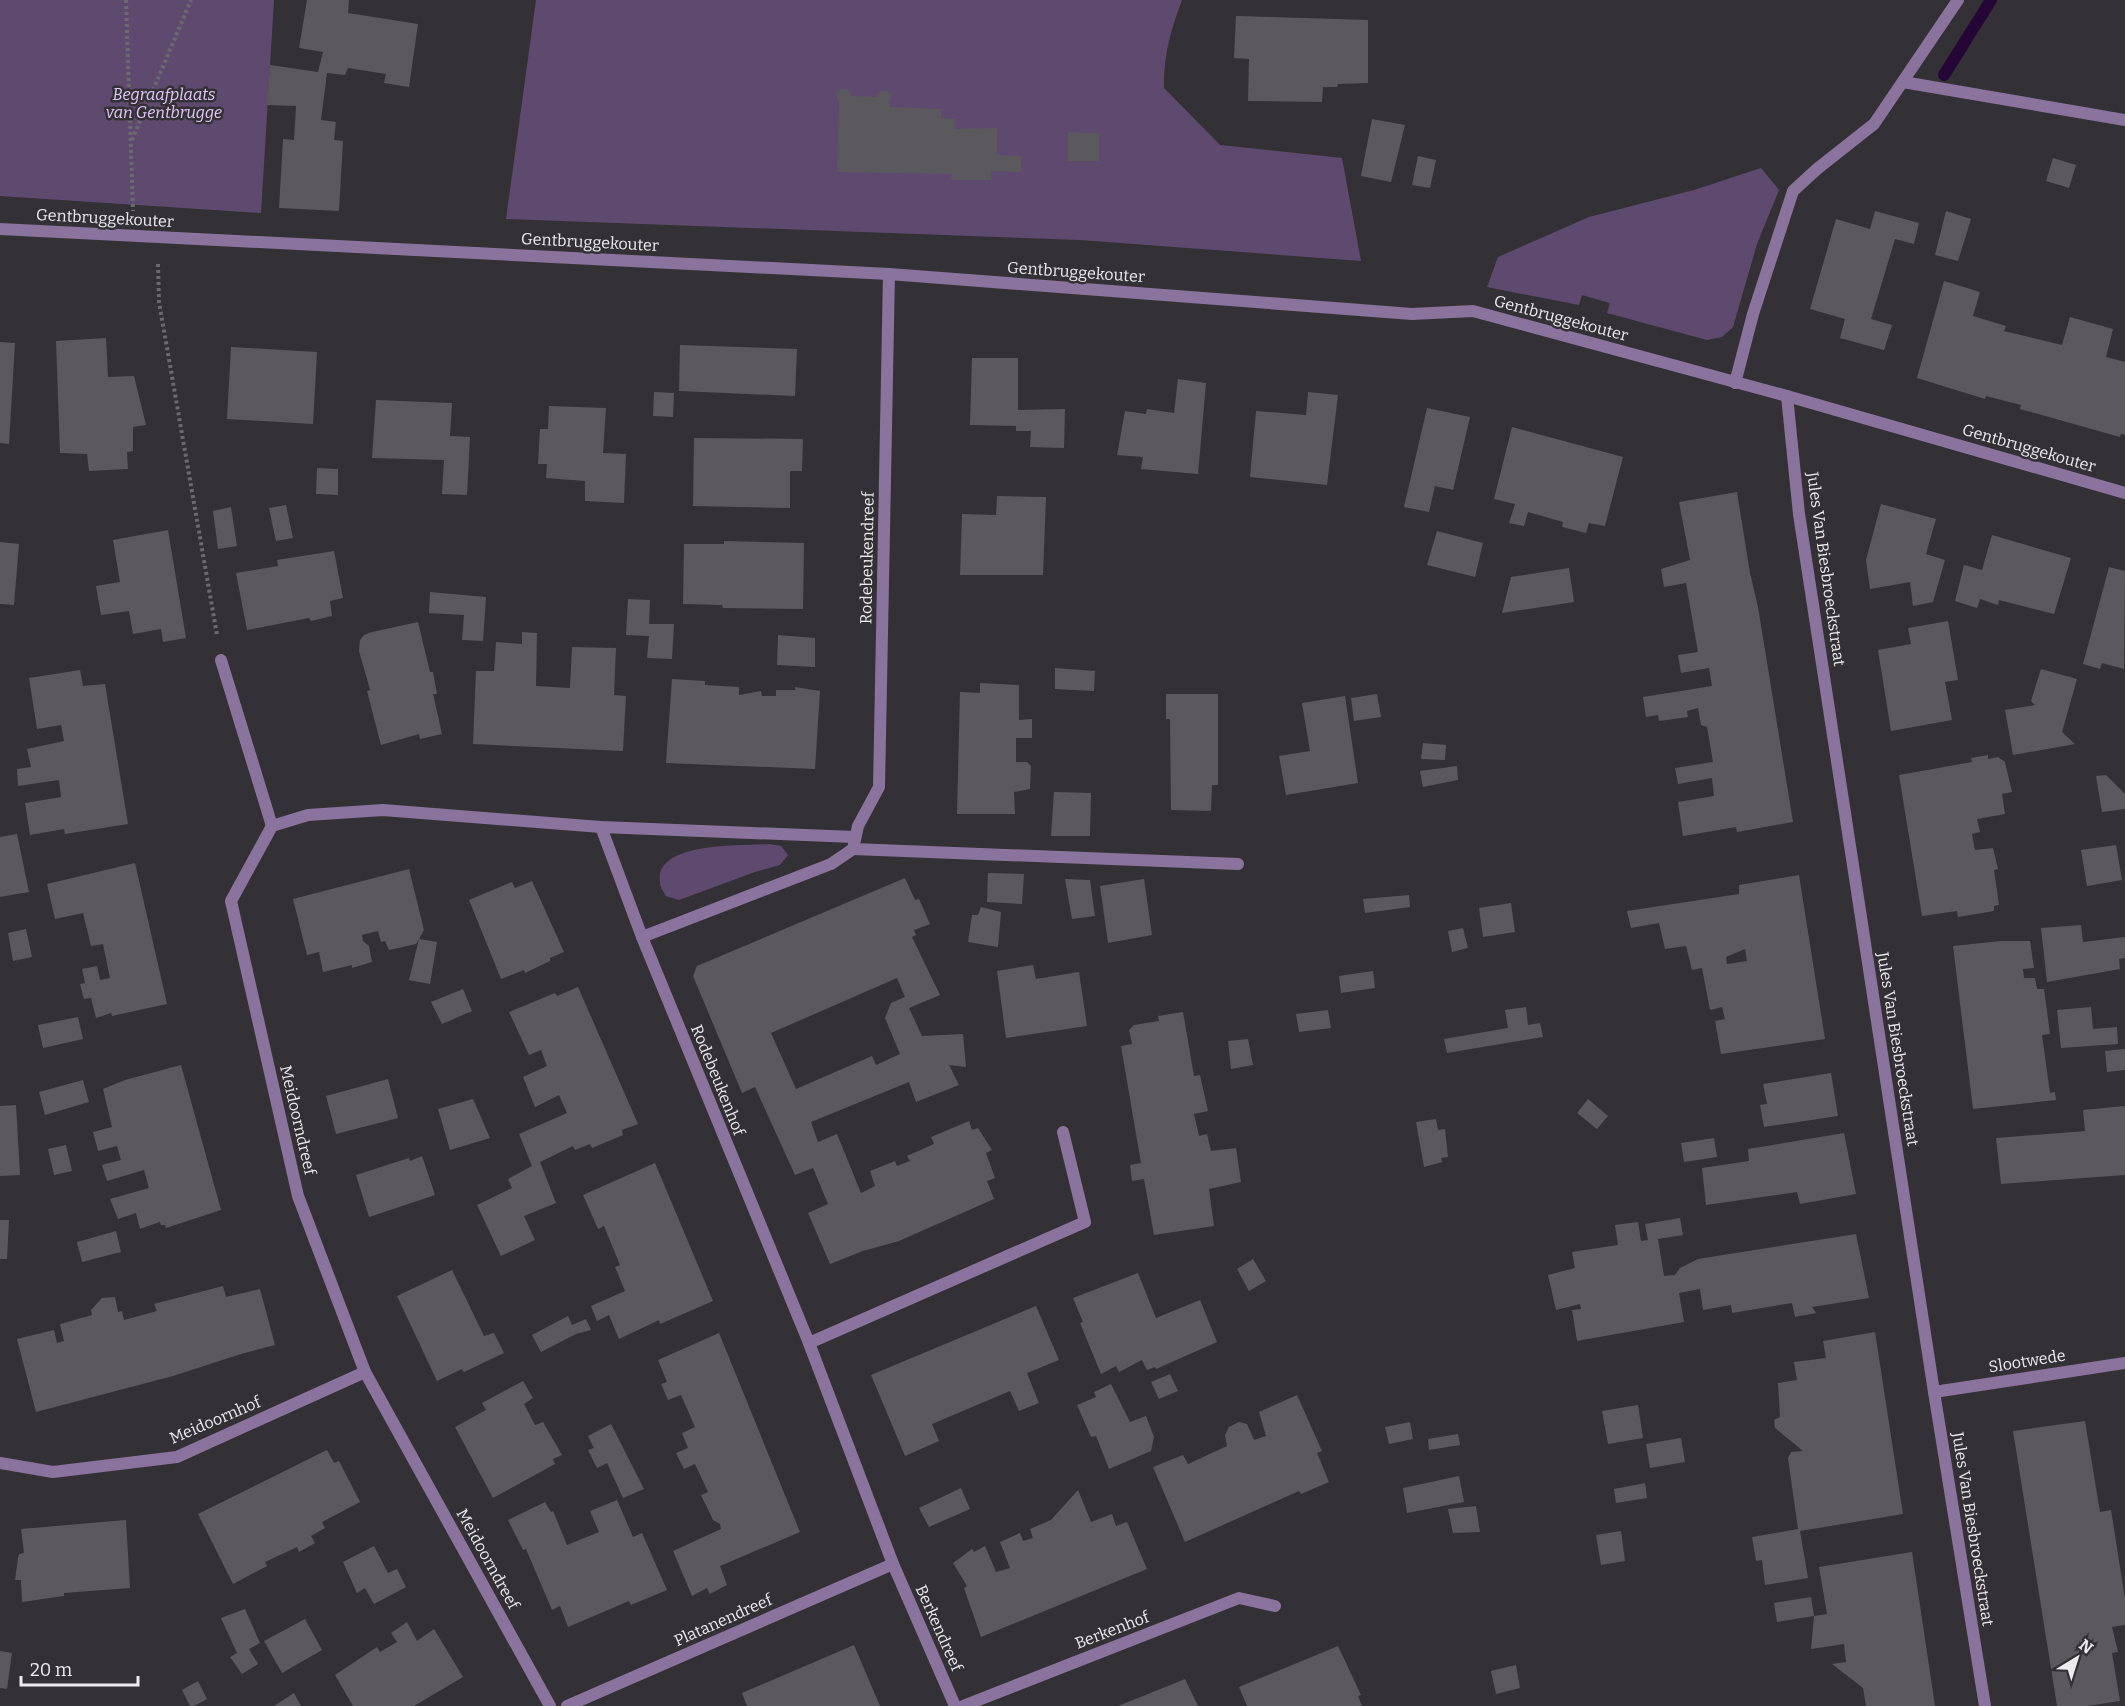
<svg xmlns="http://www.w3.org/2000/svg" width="2125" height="1706" viewBox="0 0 2125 1706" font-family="Bitter,serif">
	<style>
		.green { fill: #5f4a6f }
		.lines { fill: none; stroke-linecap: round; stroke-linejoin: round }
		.stream { stroke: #240736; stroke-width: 12 }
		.building { fill: #5b595e; fill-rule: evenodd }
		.path { stroke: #6d6a6f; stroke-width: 4; stroke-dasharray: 3 3; stroke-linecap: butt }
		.lane { stroke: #8a749d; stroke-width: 12 }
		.street { stroke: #8a749d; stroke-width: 12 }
		.labels { text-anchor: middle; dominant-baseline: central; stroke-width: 5; stroke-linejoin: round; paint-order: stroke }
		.park-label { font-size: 16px; font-style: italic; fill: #e3c9f9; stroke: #343136 }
		.street-label { font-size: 16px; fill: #ecebee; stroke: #343136 }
	</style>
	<rect width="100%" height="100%" fill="#343136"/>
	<g class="green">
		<path d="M0,0h274l-13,213 -261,-17z"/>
		<path d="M536,0h646c-11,29 -19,57 -18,88l56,57 122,13 19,103 -281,-21 -574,-21z"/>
		<path d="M1761,168l18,22 -22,54 -24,83 -11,10 -15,3 -100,-27 3,-10 -28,-8 -3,10 -92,-18 11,-30 91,-40 105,-27z"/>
		<path d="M769,844l12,2 7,9 -8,10 -25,7 -76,28 -13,-4c-2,-4 -6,-9 -6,-13 -7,-42 83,-37 109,-39z"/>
	</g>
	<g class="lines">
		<path class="stream" d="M1944,75l47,-75"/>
	</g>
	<g class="building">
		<path d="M307,0h42l-1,13 70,11 -9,63 -25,-4 2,-9 -38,-6 -3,7 -18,-2 -6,47 15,2 -2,18 9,1 -4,70 -60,-3 4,-69 11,1 2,-34 -29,-1 3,-40 48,7 5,-20 -24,-4z"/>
		<path d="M1236,16l132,4v63l-30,1 -1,3h-14l-1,15 -74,-1 1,-42 -15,-1z"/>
		<path d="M841,89h6l4,4v3l25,1 4,-6h6l5,3 -2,13 52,2v9l14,1 1,10 41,-1v27l24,1v16l-30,-1v9h-40l1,-6 -115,-2 2,-69 -3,-9z"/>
		<path d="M1372,119l33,6 -14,57 -30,-6z"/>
		<path d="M1068,132l31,1v28h-31z"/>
		<path d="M1418,156l18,4 -6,28 -18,-3z"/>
		<path d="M2053,158l23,7 -7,23 -23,-7z"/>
		<path d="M1875,211l44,12 -5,21 -19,-5 -24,80 21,6 -8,25 -44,-12 5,-19 -35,-10 26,-90 34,10z"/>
		<path d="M1946,211l25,8 -13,42 -23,-6z"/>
		<path d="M1944,281l36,11 -7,24 33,10 -2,5 58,14 8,-28 43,12 -7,28 19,5v73l-4,-1 -1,3 -100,-28 1,-4 -35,-9 -1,3 -68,-21z"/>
		<path d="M106,338l2,39 26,-1 12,49 -13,2v24l-6,1 1,17 -39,2 -2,-17 -27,-1 -4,-112z"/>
		<path d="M0,342l15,1 -6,101 -9,-1z"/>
		<path d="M680,345l117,4 -2,47 -116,-5z"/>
		<path d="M231,347l86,5 -4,72 -86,-5z"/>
		<path d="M972,358h46v52l47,-1 -1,39 -34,-1 1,-16h-15v-5l-46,-1z"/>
		<path d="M1178,379l28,4 -8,91 -57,-5 2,-12 -26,-2 8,-44 21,3 1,-5 27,4z"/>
		<path d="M654,392l20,1 -1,24 -20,-1z"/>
		<path d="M1308,392l30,3 -11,90 -77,-8 6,-66 50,4z"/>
		<path d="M376,400l76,3 -2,33 20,1 -3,58 -25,-1 2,-34 -72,-2z"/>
		<path d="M549,406l57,2 -3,45 23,1 -2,49 -39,-2v-20l-39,-3 1,-14h-9l2,-35h8z"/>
		<path d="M1427,408l43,9 -17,73 -18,-4 -6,26 -25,-5z"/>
		<path d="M1512,427l111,30 -18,69 -16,-3 -3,10 -24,-6 1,-5 -35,-10 -4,14 -15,-3 6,-19 -21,-5z"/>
		<path d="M694,438l109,1 -1,32h-12v37l-97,-2z"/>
		<path d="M317,468l21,1v26l-22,-1z"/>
		<path d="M1737,492l13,81 8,34 35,215 -56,10 -1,-5 -53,9 -5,-34 36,-6 -2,-18 -34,6 -3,-16 38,-6 -6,-35 -6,-2 -3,-17 -11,3 1,6 -29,4 -1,-6 -12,2 -3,-20 69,-11 -3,-18 -28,5 -3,-18 20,-3 -12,-69 -22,4 -3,-18 29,-9 -11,-58z"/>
		<path d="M997,496l49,1 -3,78h-83l2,-61 34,1z"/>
		<path d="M1881,504l55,15 -10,35 19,6 -12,42 -20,4 -3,-24 -40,7 -4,-29z"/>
		<path d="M286,505l7,33 -17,3 -7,-33z"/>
		<path d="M231,507l6,39 -19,3 -5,-38z"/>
		<path d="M168,530l18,108 -23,4 -2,-13 -28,5 -4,-23 -28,4 -5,-29 24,-4 -7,-42z"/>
		<path d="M1437,531l46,12 -8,34 -48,-12z"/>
		<path d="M1992,535l79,23 -17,56 -55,-14 -1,5 -18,-6 -3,9 -22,-7 9,-36 18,5z"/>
		<path d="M724,541l80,2 -1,66 -80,-1 -1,-3 -39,-1 1,-60h40z"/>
		<path d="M0,542l19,2 -5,61 -14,-1z"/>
		<path d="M334,551l9,47 -13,3 2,15 -21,5 -2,-3 -62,12 -11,-57 42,-7 -1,-6z"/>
		<path d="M2109,567l16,4 -1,98 -22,-6 -2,6 -17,-5z"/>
		<path d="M1569,568l5,34 -72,11 9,-36z"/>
		<path d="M430,592l56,5 -3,44 -21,-1 2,-25 -35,-2z"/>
		<path d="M628,599l22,1 -1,24h25l-2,35 -25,-1 2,-22 -23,-1z"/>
		<path d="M1948,621l10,59 -13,2 7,38 -61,11 -13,-81 33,-6 -3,-16z"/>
		<path d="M418,622l12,50h3l4,22h-4l9,40 -22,5 -1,-5 -38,11 -14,-54 3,-1 -1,-4 -10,-35 1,-11 4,-5 8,-3z"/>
		<path d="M522,632l15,1 -1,53 34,2 2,-41 44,1 -2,47 12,1 -3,55 -150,-7 3,-73h18l2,-29 26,2z"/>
		<path d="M778,635l37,3v29l-38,-2z"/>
		<path d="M1055,668l40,3 -1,20 -39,-2z"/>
		<path d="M2041,669l36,10 -15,53 13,12 -62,11 -8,-45 30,-5 -4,-4z"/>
		<path d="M80,670l3,16 22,-2 23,140 -63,10 -1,-5 -34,6 -5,-32 36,-6 -2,-17 -41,6 -1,-17 14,-2 -4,-18 37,-8 -3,-16 -24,4 -8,-51z"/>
		<path d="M672,679l33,2v4l34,2v8l22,-4 1,5h14v-6h19v-3l25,4 -5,78 -149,-6z"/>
		<path d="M980,683l39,2v35l13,-1v19h-16v24h11l4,4 -1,23 -16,3 1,22h-58l3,-122 20,1z"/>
		<path d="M1166,694h52v91h-6l-1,26 -40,-1 -1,-91h-4z"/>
		<path d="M1377,694l4,23 -27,4 -3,-23z"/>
		<path d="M1345,696l13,87 -72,12 -7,-39 31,-5 -8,-48z"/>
		<path d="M1423,743l23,2 -1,15 -24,-1z"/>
		<path d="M1988,755v4l10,-2 7,5 7,30 -10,2 3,20 -28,5 3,13 -8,2 3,16 18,-2 5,21 -4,1 5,35 -5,1v5l-36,6 -1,-6 -35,5 -23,-141 73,-13 -1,-4z"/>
		<path d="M1457,766l1,14 -35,7 -3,-16z"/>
		<path d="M2106,775l19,19v15l-23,3 -6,-36z"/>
		<path d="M1054,792l37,1 -1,43h-39z"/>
		<path d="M17,834l12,58 -29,5v-60z"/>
		<path d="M2116,845l6,35 -35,6 -6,-36z"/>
		<path d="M135,863l32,141 -55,12 -1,-3 -15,5 -5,-20 -7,1 -4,-15 5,-1 -3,-14 15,-3 3,14 10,-2 -7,-34 -12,2 -8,-33 -28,6 -8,-35z"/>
		<path d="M409,869l15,61 -5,9 18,3 -7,42 -21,-4 10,-41 -3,5 -27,6 -4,-9 -4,1 -3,-11 -16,4 1,6 6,5 3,16 -20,6v-3l-29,7 -4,-20 -12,3 -14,-56z"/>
		<path d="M988,873l36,1 -2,30 -35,-2z"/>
		<path d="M1799,875l26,164 -104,15 -6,-33 10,-2 -3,-12 -12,3 -8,-42 -10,2 -6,-24 -21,3 -6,-26 -28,5 -4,-17 112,-17v-9zM1745,949l2,12 -20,3 -1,-7z"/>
		<path d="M905,878l10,22 4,-1 11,25 -16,6 2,5 -4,2 28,58 -31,13 13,28 41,-2 3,33 -17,-2 10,20 -43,17 -7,-20 -98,40 7,20 19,-8 24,59 14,-7 -5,-15 25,-10 2,5 13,-5 -3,-5 27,-12 -3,-7 38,-16 3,9 6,-2 14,22 -6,3 9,25 -8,3 7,18 -95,42 -36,10 -33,13 -22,-51 20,-9 -15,-36 -18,7 -40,-88 -13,6 -49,-117 4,-10zM897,978l8,19 -14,6 -6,15 15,36 -24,11 -4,-9 -76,33 -25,-56z"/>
		<path d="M1065,879l25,1 5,36 -23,3z"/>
		<path d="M1144,879l8,56 -44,8 -8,-57z"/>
		<path d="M532,881l32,71 -14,6v3l-25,12 -1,-3 -23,9 -32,-79 43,-18 3,6z"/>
		<path d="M1409,895l1,12 -45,6 -2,-14z"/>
		<path d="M1511,903l4,29 -32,5 -4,-29z"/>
		<path d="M981,907l20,5 -3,35 -30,-5 4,-27h6z"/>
		<path d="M2081,925l2,17 42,-5v21l-6,1 1,10 -73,13 -6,-54z"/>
		<path d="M1463,928l5,20 -16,4 -4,-21z"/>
		<path d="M26,929l6,28 -19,4 -5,-28z"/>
		<path d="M2001,941h29l4,27 -11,1 1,9h11l2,11h7l6,45 -8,1 8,58 5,-1 1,8 -83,9 -20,-163z"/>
		<path d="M1033,965l3,14 43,-7 8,54 -81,12 -9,-67z"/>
		<path d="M1373,971l2,17 -34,5 -2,-17z"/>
		<path d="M578,987l60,137 -16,6 1,5 -31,13 -2,-4 -15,6 -2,-4 -33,16 16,41 -32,13 11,24 -34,16 -24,-51 35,-17 -4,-9 24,-13 -13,-32 48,-21 -8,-18 -24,12 -12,-30 24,-11 -6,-16 -12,5 -20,-43 46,-19 2,3z"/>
		<path d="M463,989l9,22 -30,13 -11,-22z"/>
		<path d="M1526,1007l2,18 12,-2 3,14 -96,16 -3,-14 64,-11 -3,-18z"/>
		<path d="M2091,1007l2,22 24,-2 1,17 -57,4 -4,-38z"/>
		<path d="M1328,1010l3,18 -32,4 -3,-18z"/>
		<path d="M1183,1012l11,64 6,-1 8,36 -14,3 5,22 8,-2 4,17 25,-3 5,34 -32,7 5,37 -60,9 -10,-56 -12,2 -2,-16 11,-2 -20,-117 11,-2 -3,-14 5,-5 25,-4 -1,-5z"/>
		<path d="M78,1017l5,22 -40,9 -5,-23z"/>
		<path d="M1248,1039l5,26 -22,4 -3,-28z"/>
		<path d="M2125,1049v21l-18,2 -2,-21z"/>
		<path d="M181,1065l40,145 -55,18 -1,-3h-4l-1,-3 -20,7 -4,-16 -18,6 -8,-20 39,-11 -5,-18 -37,11 -5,-16 19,-5 -4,-14 -19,5 -5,-19 19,-5 -9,-38 22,-9z"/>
		<path d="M1831,1073l7,43 -74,11 -4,-22 7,-1 -4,-20z"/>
		<path d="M388,1079l10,39 -62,16 -10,-38z"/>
		<path d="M83,1080l6,22 -44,13 -6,-23z"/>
		<path d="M473,1099l17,39 -40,12 -12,-41z"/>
		<path d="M1588,1099l20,17 -11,13 -20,-16z"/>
		<path d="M16,1105l4,70 -20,1v-70z"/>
		<path d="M2125,1106v69l-124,9 -5,-46 89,-7 -2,-21z"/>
		<path d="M1436,1119l2,11 7,-1 3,28 -7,1 1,4 -18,5 -8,-45z"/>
		<path d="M1844,1133l12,61 -56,10 -3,-12 -91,13 -4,-37 47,-7 -1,-12z"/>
		<path d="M1714,1138l3,19 -33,5 -3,-19z"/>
		<path d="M66,1145l6,26 -18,4 -6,-26z"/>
		<path d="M422,1156l13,39 -66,22 -13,-42 53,-17 1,3z"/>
		<path d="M655,1163l58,138 -53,23 -1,-4 -40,19 -10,-24 -12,6 -6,-15 34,-15 -10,-24 5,-2 -16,-39 -6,3 -15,-34z"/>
		<path d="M1680,1218l3,17 -25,4 6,37 11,-1 5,-7 18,-9 158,-25 13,64 -57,9 4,6 -21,4 -3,-14 -60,10 -1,-8 -28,5 -3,-21 -21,4 5,29 -107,19 -5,-31 9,-1 -1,-5 -24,6 -8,-35 27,-7 -3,-16 46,-7 -3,-20 23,-3 3,19 7,-1 -3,-16z"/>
		<path d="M0,1220h9l-2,39h-7z"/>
		<path d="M116,1231l5,21 -39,10 -5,-20z"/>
		<path d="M1253,1259l13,22 -17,10 -12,-22z"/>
		<path d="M452,1270l32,66 10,-3 10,20 -40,19 -2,-3 -25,12 -40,-85z"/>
		<path d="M1138,1273l18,45 44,-18 17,42 -61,27 -1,-2 -8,3 -5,-10 -23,12 -3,-6 -15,8 -21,-51 3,-1 -10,-24z"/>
		<path d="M223,1286l3,11 34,-8 15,56 -34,9 -68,22 -137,36 -19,-73 37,-9 3,13 7,-2 -4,-17 32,-9 -1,-5 11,-12 13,-1 3,15 4,-1 2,9 33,-9 -3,-7z"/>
		<path d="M1036,1306l23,54 -32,13 12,30 -20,8 -9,-20 -78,33 7,17 -34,15 -34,-81z"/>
		<path d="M568,1316l4,9 14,-6 5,11 -15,4 -35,18 -9,-17z"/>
		<path d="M1875,1332l28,182 -103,17 8,47 -43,7 -3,-25 -6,1 -4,-24 46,-8 -10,-71 3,-6 12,-1 -28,-23 -1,-8 6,-3 -2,-34 19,-3 -3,-18 32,-4 -3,-17z"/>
		<path d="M719,1333l81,199 -80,34 7,19 -17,9 -3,-6 -15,8 -19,-45 48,-22 -1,-5 -7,-4 -12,-25 7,-3 -13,-28 -11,5 -8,-16 12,-5 -6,-15 13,-6 -14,-32 -13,5 -7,-16 6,-2 -9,-22z"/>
		<path d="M1170,1374l8,17 -19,8 -8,-17z"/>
		<path d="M523,1381l10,17 -9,6 11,21 8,-3 19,33 -9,4 2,5 -62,34 -38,-71 31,-17 -4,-7z"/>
		<path d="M1111,1384l19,38 16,-6 8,21 -3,14 -42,18 -13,-33 -5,1 -14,-32 19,-8 -2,-5z"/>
		<path d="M1297,1395l25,56 -5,2 12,29 -28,12 -2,-3 -114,51 -32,-75 30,-12 5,9 39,-18 -2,-11 4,-8 10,-5 8,2 7,16 12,-4 -7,-24z"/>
		<path d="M1638,1405l5,33 -35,6 -6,-33z"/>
		<path d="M2085,1421l15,91 11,-2 14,89v26l-13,2 6,25 -6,1 8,48 -33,5h-30l-44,-275z"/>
		<path d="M1410,1422l3,17 -24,5 -4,-17z"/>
		<path d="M611,1424l33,65 -21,9 -16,-35 -10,5 -9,-18 6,-2 -6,-12z"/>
		<path d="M1458,1434l2,11 -31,5 -1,-11z"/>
		<path d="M1681,1438l4,24 -35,6 -4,-24z"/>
		<path d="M327,1450l7,13 5,-2 21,41 -38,20 3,6 -14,8 4,7 -16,9 -2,-5 -32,15 2,4 -34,18 -35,-70z"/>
		<path d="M1459,1476l5,26 -57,11 -4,-25z"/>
		<path d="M1645,1483l2,15 -31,5 -2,-14z"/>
		<path d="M961,1488l9,21 -41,18 -10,-19z"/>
		<path d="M1078,1490l13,32 21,-8 4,12 11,-4 20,47 -166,68 -17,-49 3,-2 -14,-23 19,-14 2,3 11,-6 11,26 14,-4 -10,-26 20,-9 3,8 10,-3 -3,-9 21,-9z"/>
		<path d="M617,1500l16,37 9,-4 25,57 -36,15 -2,-4 -61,26 -8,-21 -8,4 -26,-61 -3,1 -15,-30 37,-18 6,10 2,-1 14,34 32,-13 -9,-21z"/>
		<path d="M1476,1506l4,26 -27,1 -5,-24z"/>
		<path d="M126,1520l4,68 -66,5v3l-42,6 -1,-22h-6l3,-22 1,-4 5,-1 -3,-24z"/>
		<path d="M1621,1531l4,30 -24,4 -5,-30z"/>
		<path d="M374,1546l14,27 9,-4 9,18 -32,17 -9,-16 -8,5 -14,-31z"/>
		<path d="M1912,1552l23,154h-69l-3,-18 -31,-24 14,-2 -2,-18 -33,5 3,-33 -37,6 -3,-19 37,-6 3,19 13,-2 -8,-47z"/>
		<path d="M245,1609l15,34 -11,6 9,15 -16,10 -12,-17 7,-4 -16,-35z"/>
		<path d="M305,1619l17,31 -40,23 -18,-32z"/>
		<path d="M407,1622l10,19 17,-12 29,48 -49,29h-61l-18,-31 42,-28 3,5 17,-10 -6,-9z"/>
		<path d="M854,1645l26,61h-133l-5,-13z"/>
		<path d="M1338,1646l23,49 -3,1 4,10h-115l-8,-19z"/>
		<path d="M0,1651l12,2 -5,36 -7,-1z"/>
		<path d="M1516,1665l4,23 -24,6 -5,-23z"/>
		<path d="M1185,1679l13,27h-80l40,-16z"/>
		<path d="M198,1681l9,18 -13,7h-4l-8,-16z"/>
		<path d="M294,1693l7,13h-27z"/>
	</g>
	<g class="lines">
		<g class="path">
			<path d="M126,0l7,211"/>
			<path d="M132,140l59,-140"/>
			<path d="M158,264l1,38 58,333"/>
		</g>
		<g class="lane">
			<path d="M1903,82l222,38"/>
			<path d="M853,849l385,15"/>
		</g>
		<g class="street">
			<path d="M0,229l889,45 523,40 61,-3 314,85 338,97"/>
			<path d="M1735,383l18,-69 40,-123 24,-22 57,-45 84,-124"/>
			<path d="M1787,396l12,118 135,878 51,314"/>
			<path d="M221,660l51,166"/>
			<path d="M601,827l41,110 167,406 84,221 62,142"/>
			<path d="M642,937l189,-73 22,-15 5,-23 21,-39 10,-513"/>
			<path d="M809,1343l276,-121 -22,-90"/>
			<path d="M1934,1392l191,-29"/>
			<path d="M0,1463l53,9 124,-15 188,-85"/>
			<path d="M550,1706l-185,-334 -67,-176 -67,-295 41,-75 36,-11 75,-5 218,17 253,10"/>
			<path d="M567,1706l326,-142"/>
			<path d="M963,1706l276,-108 36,8"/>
		</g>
	</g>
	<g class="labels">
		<g class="park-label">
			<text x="164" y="94">Begraafplaats<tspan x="164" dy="18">van Gentbrugge</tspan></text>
		</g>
		<g class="street-label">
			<text transform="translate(105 218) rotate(3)">Gentbruggekouter</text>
			<text transform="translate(590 242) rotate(3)">Gentbruggekouter</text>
			<text transform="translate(1076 272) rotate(4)">Gentbruggekouter</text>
			<text transform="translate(1561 318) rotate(15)">Gentbruggekouter</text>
			<text transform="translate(2029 448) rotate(16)">Gentbruggekouter</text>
			<text transform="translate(867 558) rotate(-89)">Rodebeukendreef</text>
			<text transform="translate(1826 569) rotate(82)">Jules Van Biesbroeckstraat</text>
			<text transform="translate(1898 1049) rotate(81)">Jules Van Biesbroeckstraat</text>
			<text transform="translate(718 1080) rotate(68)">Rodebeukenhof</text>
			<text transform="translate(298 1120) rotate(77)">Meidoorndreef</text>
			<text transform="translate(2027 1361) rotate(-9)">Slootwede</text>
			<text transform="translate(215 1420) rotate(-23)">Meidoornhof</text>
			<text transform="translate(1973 1529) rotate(81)">Jules Van Biesbroeckstraat</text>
			<text transform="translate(488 1559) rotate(61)">Meidoorndreef</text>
			<text transform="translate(723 1620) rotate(-24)">Platanendreef</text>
			<text transform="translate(939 1628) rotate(66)">Berkendreef</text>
			<text transform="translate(1112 1630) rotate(-21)">Berkenhof</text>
		</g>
	</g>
	<g transform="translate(2077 1658) rotate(38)" stroke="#343136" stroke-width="4.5" paint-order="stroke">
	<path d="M0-4.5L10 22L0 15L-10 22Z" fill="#ecebee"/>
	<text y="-9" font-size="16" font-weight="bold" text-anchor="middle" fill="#ecebee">N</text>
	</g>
	<path d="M21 1676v9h117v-9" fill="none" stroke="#ecebee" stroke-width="3"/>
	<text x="30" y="1676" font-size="18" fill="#ecebee" stroke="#343136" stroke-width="4.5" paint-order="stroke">20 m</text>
</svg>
